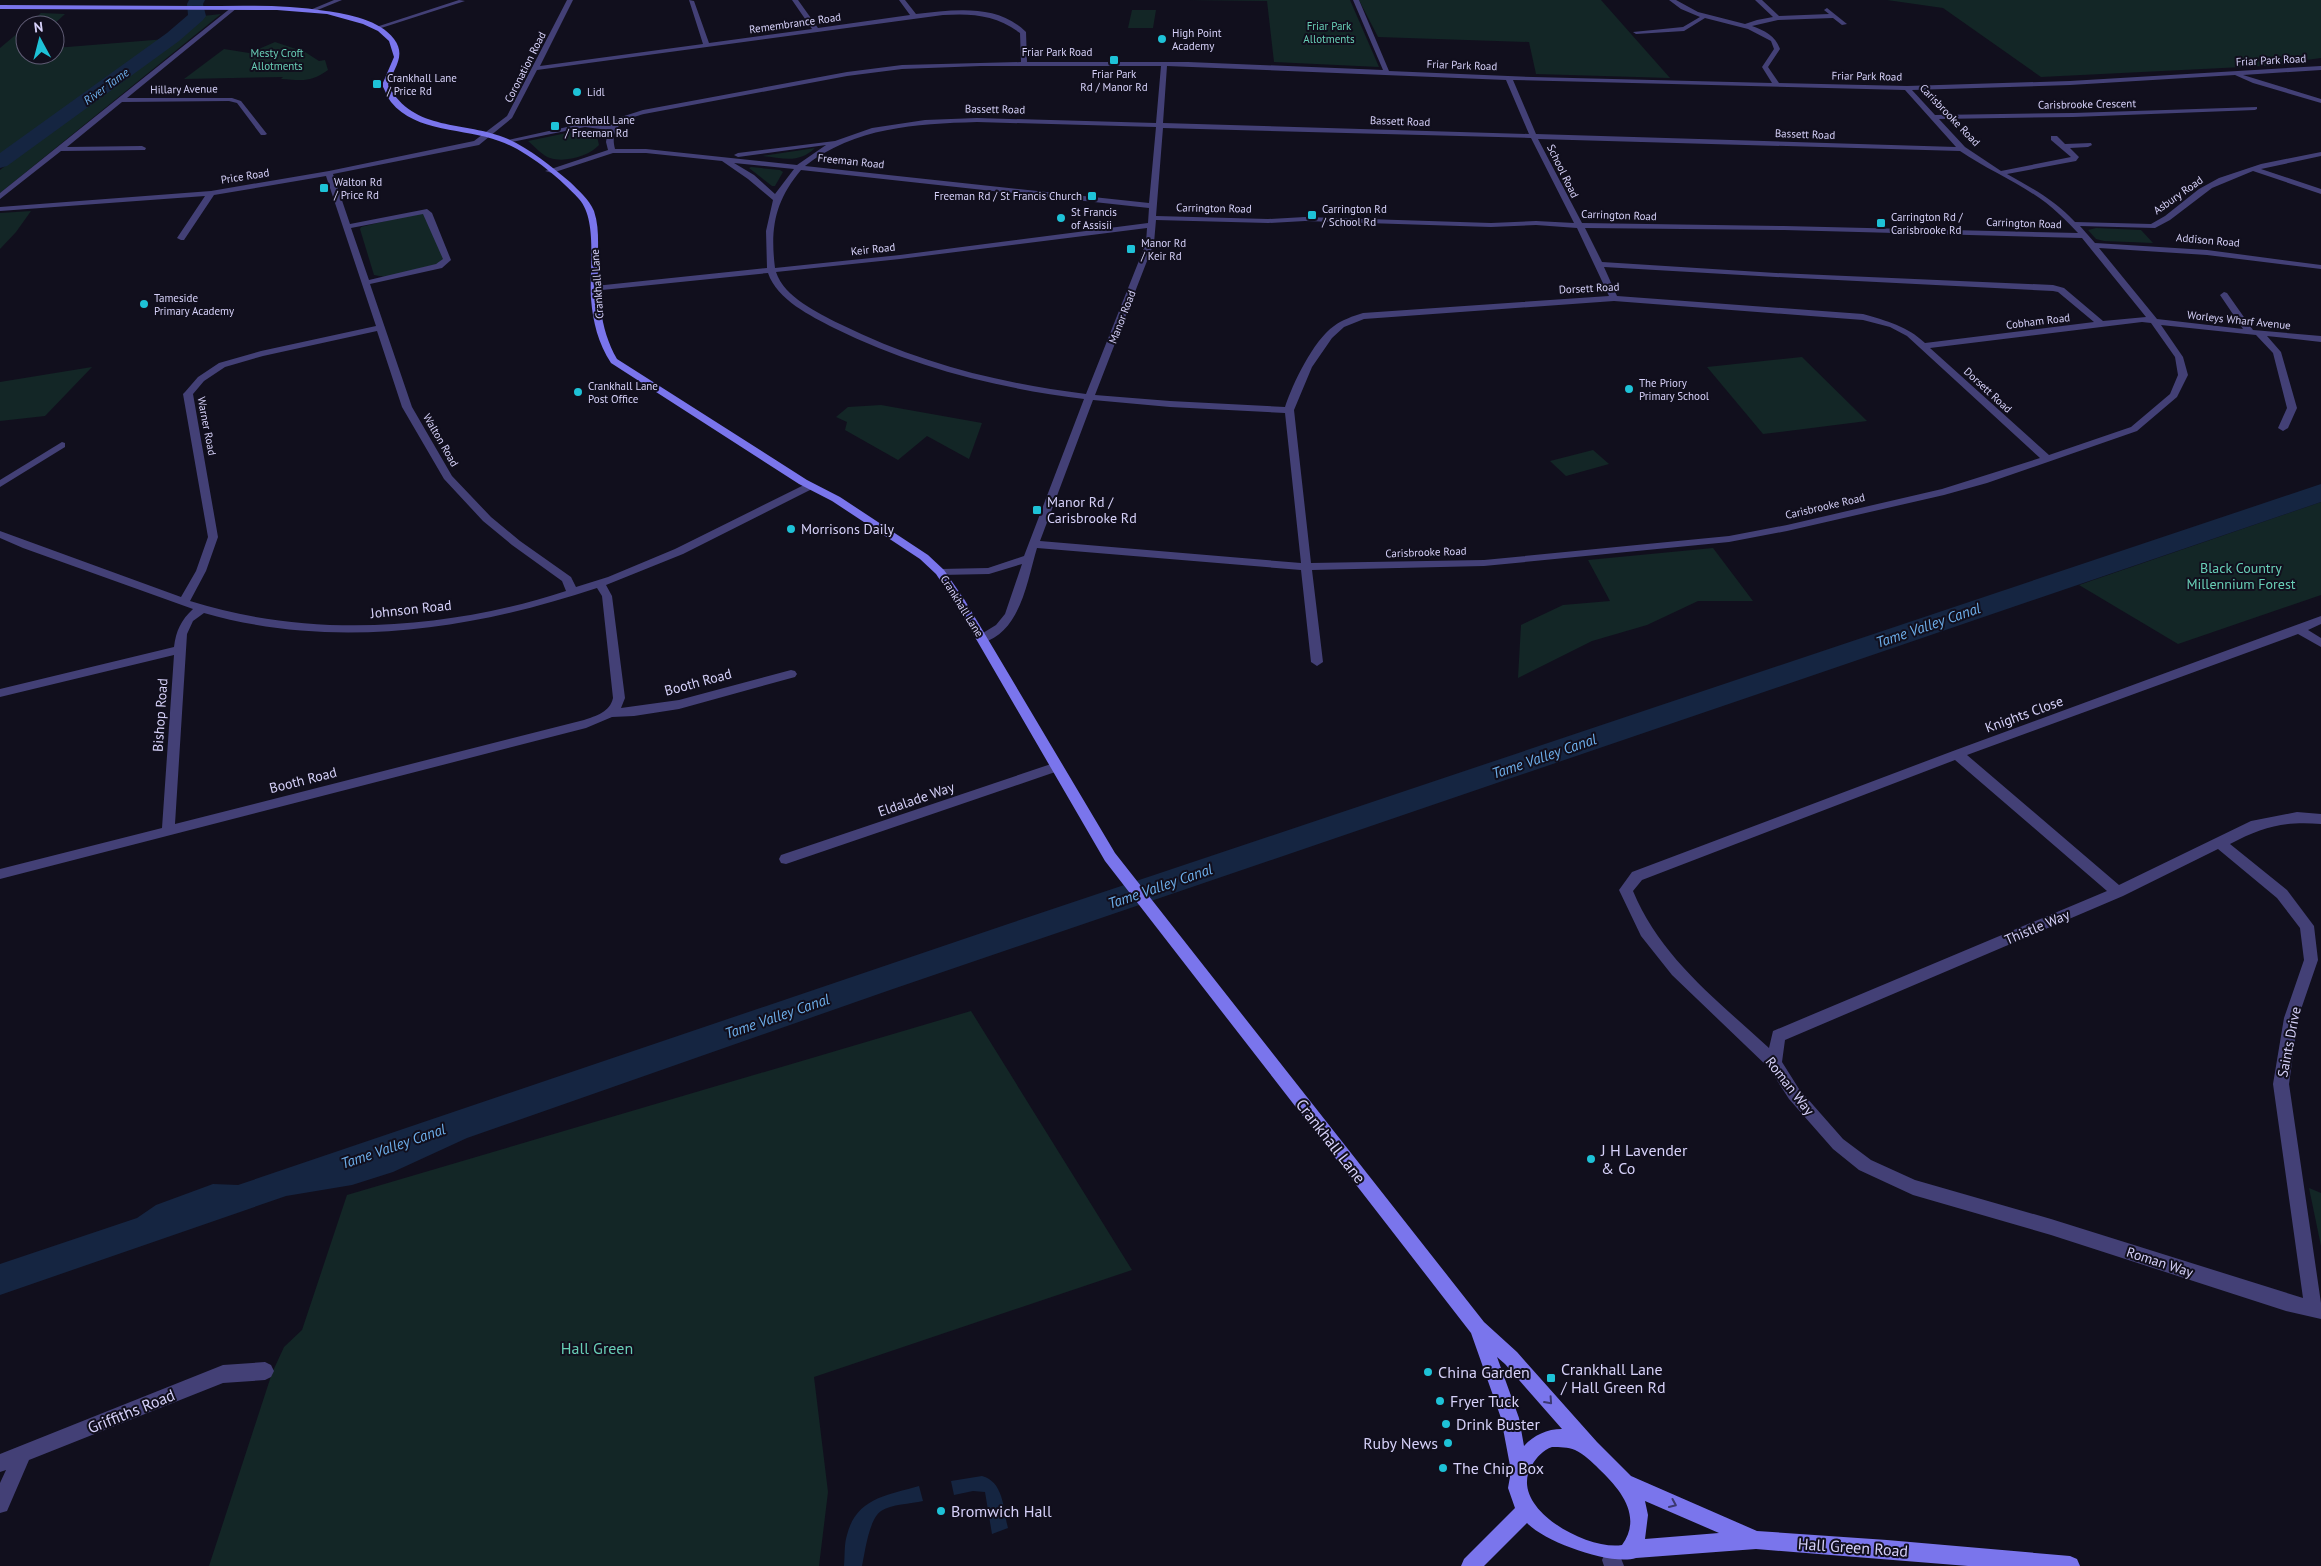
<svg xmlns="http://www.w3.org/2000/svg" width="2321" height="1566" viewBox="0 0 2321 1566" font-family="'PT Sans',sans-serif">
	<style>
		.green { fill: #132626 }
		.water { fill: #152541 }
		.lines { fill: none; stroke-linecap: round; stroke-linejoin: round }
		.river { fill: #152541; fill-rule: evenodd }
		.street { fill: #434076; fill-rule: evenodd }
		.secondary { fill: #7a75ec; fill-rule: evenodd }
		.oneway { stroke: #3b3870 }
		.poi-dot { fill: #1ec2d7; stroke: #110f1d; stroke-width: 2 }
		.labels { text-anchor: middle; dominant-baseline: central; stroke-width: 4; stroke-linejoin: round; paint-order: stroke }
		.far-street-label { font-size: 11px; fill: #d6d1f9; stroke: #110f1d }
		.far-park-label { font-size: 11px; fill: #68ceb6; stroke: #110f1d }
		.far-poi-label { font-size: 11px; fill: #d6d1f9; stroke: #110f1d; text-anchor: start }
		.far-water-label { font-size: 12px; font-style: italic; fill: #6daeea; stroke: #110f1d }
		.poi-label { font-size: 14px; fill: #d6d1f9; stroke: #110f1d; text-anchor: start }
		.park-label { font-size: 14px; fill: #68ceb6; stroke: #110f1d }
		.street-label { font-size: 14px; fill: #d6d1f9; stroke: #110f1d }
		.water-label { font-size: 15px; font-style: italic; fill: #6daeea; stroke: #110f1d }
		.near-street-label { font-size: 16px; fill: #d6d1f9; stroke: #110f1d }
		.near-poi-label { font-size: 16px; fill: #d6d1f9; stroke: #110f1d; text-anchor: start }
		.near-park-label { font-size: 16px; fill: #68ceb6; stroke: #110f1d }
	</style>
	<rect width="100%" height="100%" fill="#110f1d"/>
	<g class="green">
		<path d="M1189,0h161l29,67 -105,-5 -7,-61z"/>
		<path d="M1359,0h242l69,78 -134,-4 -7,-32 -151,-5z"/>
		<path d="M1887,0h434v58l-36,5 -2,2 -242,12 -98,-69z"/>
		<path d="M1132,10h24l-3,18h-25z"/>
		<path d="M41,13l24,1 -12,11h-26z"/>
		<path d="M221,14l-221,179v-23l54,-42 129,-95 20,-17z"/>
		<path d="M25,27v28h30v-7l111,-9 -166,118v-109z"/>
		<path d="M275,42l30,10 14,9 6,-1 3,10c-18,13 -26,10 -47,9l2,-2 -99,2 40,-30 25,4z"/>
		<path d="M586,129l10,3 3,13c-10,11 -34,18 -49,13 -7,-2 -16,-12 -22,-17z"/>
		<path d="M815,148c-17,16 -31,10 -53,8z"/>
		<path d="M751,167l29,3 3,2 -8,14h-3l-23,-18z"/>
		<path d="M31,211l-15,21 -16,17v-36z"/>
		<path d="M418,213l6,1 20,46 -2,3 -57,14 -11,-2 -14,-46 1,-2z"/>
		<path d="M2096,228l45,2 12,13 -49,-2 -8,-2 -8,-9z"/>
		<path d="M1802,357l65,64 -104,13 -56,-67z"/>
		<path d="M92,367l-47,49 -45,5v-39z"/>
		<path d="M881,405l101,18 -13,36 -42,-23 -29,24 -53,-30 2,-8 -11,-5 12,-10z"/>
		<path d="M1593,450l16,14 -43,12 -16,-15z"/>
		<path d="M2321,502v93l-143,49 -99,-59z"/>
		<path d="M1713,548l40,53h-55l-51,24 -55,16 -74,37 3,-53 42,-20 47,-4 -22,-41z"/>
		<path d="M971,1011l161,259 -318,107 14,115 -9,74h-610l63,-193 12,-26 18,-17 45,-135z"/>
		<path d="M2309,1188l12,5v53z"/>
	</g>
	<g class="water">
		<path d="M2321,484v18l-1431,488 -423,148 -74,34 -41,13 -66,11 -286,99v-31l137,-46 19,-13 57,-21 25,1 773,-262z"/>
		<path d="M982,1476c22,6 21,33 26,52l-16,6 -7,-42 -12,-1 -19,4 -3,-14z"/>
		<path d="M919,1486l4,15c-12,3 -32,3 -42,10 -12,8 -16,41 -19,55h-18c1,-10 0,-22 3,-31 9,-37 41,-40 72,-49z"/>
	</g>
	<g class="lines">
		<path class="river" d="M189,0h16l-2,4 3,12 -3,4 -24,21 -172,125 -7,2v-15l167,-120 21,-18 -1,-11z"/>
		<g class="street">
			<path d="M334,0h8l-27,11 -5,-1z"/>
			<path d="M459,0l6,1 -87,28 -5,-1z"/>
			<path d="M567,0h6l-33,66 163,-22 -14,-44 5,1 15,42 103,-14 -20,-29h6l20,28 92,-13 -11,-15h6l11,14c37,-4 81,-11 110,18l1,30h161l195,8 -30,-70h6l30,71 144,6 239,6 -10,-16 12,-18 -3,-8 -23,-12 -43,-11 -21,13 -48,3 -3,-2 50,-5 17,-10 -19,-8 -12,-9h7l22,12 47,12 12,-4 16,-3 -18,-17h7l17,16 50,-2 -5,-4 3,-2 20,16 -5,1 -9,-7 -55,2 -26,6c13,5 23,9 28,23l-12,18 11,16 128,3 163,-5 251,-15v4l-78,5 78,24v4l-68,-20 -18,-8 -165,10 -158,5 23,25 138,-2 184,-6v2l-2,1 -182,7 -134,2 26,28 36,24 70,-14 -20,-17v-4h6l8,8 26,-1 1,2 -4,2 -18,1 9,9 -3,4 -69,13c25,14 49,27 68,48l76,2 14,-8 34,-27 20,-11 42,-14 60,-12v4l-60,13 60,20v5l-68,-23 -41,17 -42,32 -15,8 -75,-2 15,17 112,7 114,15v4l-114,-14 -108,-7 58,71 86,10 -23,-34 4,-3 3,1 26,37 68,6v6l-54,-6 14,16 16,56 -9,20 -5,3 -5,-3 9,-20 -14,-55 -17,-18 -95,-10 22,32 5,18 -11,22 -40,34 -150,52 -43,12 -157,36 -58,11 -245,24 -172,4 11,92 -6,4 -6,-4 -10,-92 -264,-22c-10,33 -16,84 -55,95l-6,-4 2,-3 18,-11 9,-11 17,-50 -33,10 -49,1 -5,-3 5,-3 48,-1 36,-12 60,-157c-88,-11 -171,-32 -250,-71 -23,-12 -57,-28 -66,-55l-176,18v-4l3,-1 172,-18 -1,-37 7,-31 -25,-21 -26,-18 -76,-8h-33l-61,20 -7,-2 63,-21 -2,-8 2,-12 -23,-3 -78,16 -4,-2 82,-18 25,3 8,-8 25,-8 204,-38 55,-7 119,-3 -1,-29c-24,-18 -48,-20 -77,-18l-406,55 -25,48 -33,27 -146,29 17,50 77,-15 5,4 19,47 -9,8 -72,16 42,123 40,69 39,41 29,24 51,36 5,10 32,-10 67,-28 131,-65h8v4l-131,66 -77,31 6,11 13,102 -4,10 58,-8 112,-30 4,1 2,3 -2,3 -116,32 -45,7 -22,1 -26,11 -586,151v-10l162,-41 12,-173 -174,42v-8l174,-42c2,-16 7,-27 19,-38l-170,-61 -23,-10v-7l181,66 15,-26 12,-34 -25,-143 2,-2 13,-15 21,-14 42,-12 115,-25 -50,-150 -112,19 -30,45h-3l-4,-2 28,-42 -205,15v-4l211,-16 118,-20 145,-30 33,-25zM981,66h180l-5,57 -179,-5 -52,2 -53,8 -37,13 -97,12 -4,2 4,2 88,-12 -29,20 -151,-16h-31c-6,-23 10,-30 29,-35l203,-38 55,-7zM1167,66l339,14 23,54 -366,-11zM1513,80l392,10 51,57 -420,-13zM977,122l179,5 -7,76 -344,-37c50,-39 110,-42 172,-44zM1163,128l368,10 43,85 -38,-2 -45,2 -186,-6 -37,2 -112,-3zM1538,139l422,12c32,22 71,36 99,63 7,6 13,13 19,19l-294,-7 -202,-3zM734,163l60,6 -19,25 -21,-19zM801,170l348,38 -1,15 -248,32 -125,13c-5,-40 0,-67 26,-98zM423,214l20,45 -7,5 -67,16 -18,-52zM1156,220l112,3 37,-2 186,6 45,-2 41,3 32,68 -246,17c-10,3 -21,7 -29,13 -21,15 -41,57 -49,81l-115,-6 -75,-6 59,-152zM1147,228l-1,15 -60,151c-88,-11 -167,-31 -246,-70 -22,-11 -56,-27 -64,-52l124,-13zM1585,228l199,2 298,8 64,79 -43,4 -39,-33 -11,-3 -277,-12 -174,-11zM1604,267l172,10 277,14 5,1 36,30 -169,21c-18,-17 -38,-22 -62,-29l-246,-18zM1614,301l249,19 27,7 17,9 133,122 -98,31 -155,36 -58,11 -245,24 -173,3 -17,-153 18,-43 20,-29 12,-11 20,-8zM2142,322l9,1 24,34 3,18 -8,19 -39,33 -82,28 -119,-107zM377,331l25,76 42,72 39,42 29,24 50,36 4,10c-119,39 -256,48 -376,10l16,-30 12,-34 -25,-143 11,-13 21,-14 38,-11zM1093,400l77,7 115,6 16,150 -261,-22zM597,588l5,8 11,102c-3,14 -17,18 -29,22l-409,104 12,-190 6,-13 11,-8c129,37 267,17 393,-25z"/>
			<path d="M232,7l5,1 -110,90h105l9,3 26,33 -2,1h-4l-24,-32 -8,-2 -107,1 -55,45 75,-1 4,2 -1,2 -84,1 -61,48v-6z"/>
			<path d="M62,442l3,1v4l-65,40v-7z"/>
			<path d="M2321,616v8l-13,6 13,8v9l-23,-13 -331,121 152,130 132,-64 46,-9 24,2v10c-37,-3 -58,3 -91,20l57,46 27,36 4,34 -20,58 -9,66 32,219v16l-35,-8 -235,-76 -138,-40 -54,-25 -26,-21 -44,-50 -20,-31 -97,-93 -31,-39 -22,-46 13,-18 321,-121zM1955,760l152,131 -334,140 -4,17c-51,-47 -109,-91 -136,-157l9,-11zM2218,849l59,49 23,30 4,32 -20,58 -11,66 30,214 -252,-79 -136,-39 -44,-20 -28,-21 -44,-50 -17,-27 3,-22 338,-144z"/>
			<path d="M1057,762l6,5 -2,3 -275,94 -5,-1 -2,-4 2,-4z"/>
			<path d="M265,1362l6,3 3,6 -3,6 -6,3 -42,3 -194,77 -22,51 -7,2v-30l6,-13 -6,2v-18l223,-89z"/>
			<path d="M1612,1550l7,3 5,13h-20l-2,-6 3,-7z"/>
		</g>
		<path class="secondary" d="M0,5c66,0 131,1 197,1 43,0 86,-2 129,5 22,3 54,9 68,28 13,17 -1,30 -6,46 26,48 76,35 120,54 22,10 43,27 62,43 9,9 19,17 24,29 5,15 4,30 4,45 0,36 1,72 19,103l190,121 33,17 88,58 16,15 20,29 151,254 369,469 33,30 80,90 34,34 126,55 130,9 183,16 7,3 3,7h-112l-212,-17 -120,9c-25,8 -91,-16 -109,-35l-43,43h-23l3,-7 51,-51 -7,-20 3,-17 -10,-53 -30,-85 -366,-472 -151,-260 -18,-27 -16,-15 -88,-58 -33,-17 -188,-121c-13,-20 -18,-41 -20,-64 -2,-28 7,-79 -12,-100 -19,-21 -53,-49 -80,-58 -34,-13 -83,-8 -108,-39 -4,-5 -6,-12 -9,-17l12,-28 -5,-16 -11,-10 -15,-7 -36,-10 -50,-4 -277,-1zM1497,1357l8,7 57,65c-15,0 -28,6 -38,17l-5,-28zM1552,1447c8,0 16,0 23,3 9,4 17,12 24,19 21,20 44,47 23,76 -35,6 -116,-38 -90,-80 5,-8 11,-15 20,-18zM1645,1501l74,32 -74,6 3,-24z"/>
	</g>
	<defs><path id="oneway-chevron" d="M-2-3.5L2.5 0L-2 3.5" fill="none" stroke-width="1.6" stroke-linecap="round" stroke-linejoin="round" transform="scale(1.25)"/></defs>
	<g class="oneway">
		<use href="#oneway-chevron" transform="translate(1549 1401) rotate(48)"/>
		<use href="#oneway-chevron" transform="translate(1673 1504) rotate(24)"/>
	</g>
	<g class="poi-dot">
		<circle cx="1162" cy="39" r="5"/>
		<rect x="1109" y="55" width="10" height="10" rx="2.5"/>
		<rect x="372" y="79" width="10" height="10" rx="2.5"/>
		<circle cx="577" cy="92" r="5"/>
		<rect x="550" y="121" width="10" height="10" rx="2.5"/>
		<rect x="319" y="183" width="10" height="10" rx="2.5"/>
		<rect x="1087" y="191" width="10" height="10" rx="2.5"/>
		<rect x="1307" y="210" width="10" height="10" rx="2.5"/>
		<circle cx="1061" cy="218" r="5"/>
		<rect x="1876" y="218" width="10" height="10" rx="2.5"/>
		<rect x="1126" y="244" width="10" height="10" rx="2.5"/>
		<circle cx="144" cy="304" r="5"/>
		<circle cx="1629" cy="389" r="5"/>
		<circle cx="578" cy="392" r="5"/>
		<rect x="1032" y="505" width="10" height="10" rx="2.5"/>
		<circle cx="791" cy="529" r="5"/>
		<circle cx="1591" cy="1159" r="5"/>
		<circle cx="1428" cy="1372" r="5"/>
		<rect x="1546" y="1373" width="10" height="10" rx="2.5"/>
		<circle cx="1440" cy="1401" r="5"/>
		<circle cx="1446" cy="1424" r="5"/>
		<circle cx="1448" cy="1443" r="5"/>
		<circle cx="1443" cy="1468" r="5"/>
		<circle cx="941" cy="1511" r="5"/>
	</g>
	<g class="labels">
		<g class="far-street-label">
			<text transform="translate(795 23) rotate(-8)">Remembrance Road</text>
			<text x="1057" y="52">Friar Park Road</text>
			<text transform="translate(2271 60) rotate(-3)">Friar Park Road</text>
			<text transform="translate(1462 65) rotate(2)">Friar Park Road</text>
			<text transform="translate(525 67) rotate(-63)">Coronation Road</text>
			<text transform="translate(1867 76) rotate(1)">Friar Park Road</text>
			<text transform="translate(184 89) rotate(-1)">Hillary Avenue</text>
			<text transform="translate(2087 104) rotate(-1)">Carisbrooke Crescent</text>
			<text transform="translate(995 109) rotate(1)">Bassett Road</text>
			<text transform="translate(1950 115) rotate(46)">Carisbrooke Road</text>
			<text transform="translate(1400 121) rotate(2)">Bassett Road</text>
			<text transform="translate(1805 134) rotate(2)">Bassett Road</text>
			<text transform="translate(851 161) rotate(6)">Freeman Road</text>
			<text transform="translate(1563 171) rotate(64)">School Road</text>
			<text transform="translate(245 176) rotate(-9)">Price Road</text>
			<text transform="translate(2178 195) rotate(-35)">Asbury Road</text>
			<text transform="translate(1214 208) rotate(1)">Carrington Road</text>
			<text transform="translate(1619 215) rotate(2)">Carrington Road</text>
			<text transform="translate(2024 223) rotate(2)">Carrington Road</text>
			<text transform="translate(2208 240) rotate(5)">Addison Road</text>
			<text transform="translate(873 249) rotate(-6)">Keir Road</text>
			<text transform="translate(597 284) rotate(-94)">Crankhall Lane</text>
			<text transform="translate(1589 288) rotate(-3)">Dorsett Road</text>
			<text transform="translate(1122 317) rotate(-69)">Manor Road</text>
			<text transform="translate(2239 320) rotate(6)">Worleys Wharf Avenue</text>
			<text transform="translate(2038 321) rotate(-7)">Cobham Road</text>
			<text transform="translate(1988 390) rotate(43)">Dorsett Road</text>
			<text transform="translate(207 426) rotate(79)">Warner Road</text>
			<text transform="translate(441 440) rotate(60)">Walton Road</text>
			<text transform="translate(1825 506) rotate(-13)">Carisbrooke Road</text>
			<text transform="translate(1426 552) rotate(-2)">Carisbrooke Road</text>
			<text transform="translate(962 606) rotate(58)">Crankhall Lane</text>
		</g>
		<g class="far-park-label">
			<text x="1329" y="26">Friar Park<tspan x="1329" dy="13">Allotments</tspan></text>
			<text x="277" y="53">Mesty Croft<tspan x="277" dy="13">Allotments</tspan></text>
		</g>
		<g class="far-poi-label">
			<text x="1172" y="33">High Point<tspan x="1172" dy="13">Academy</tspan></text>
			<text x="1114" y="74" text-anchor="middle">Friar Park<tspan x="1114" dy="13">Rd / Manor Rd</tspan></text>
			<text x="387" y="78">Crankhall Lane<tspan x="387" dy="13">/ Price Rd</tspan></text>
			<text x="587" y="92">Lidl</text>
			<text x="565" y="120">Crankhall Lane<tspan x="565" dy="13">/ Freeman Rd</tspan></text>
			<text x="334" y="182">Walton Rd<tspan x="334" dy="13">/ Price Rd</tspan></text>
			<text x="1082" y="196" text-anchor="end">Freeman Rd / St Francis Church</text>
			<text x="1322" y="209">Carrington Rd<tspan x="1322" dy="13">/ School Rd</tspan></text>
			<text x="1071" y="212">St Francis<tspan x="1071" dy="13">of Assisii</tspan></text>
			<text x="1891" y="217">Carrington Rd /<tspan x="1891" dy="13">Carisbrooke Rd</tspan></text>
			<text x="1141" y="243">Manor Rd<tspan x="1141" dy="13">/ Keir Rd</tspan></text>
			<text x="154" y="298">Tameside<tspan x="154" dy="13">Primary Academy</tspan></text>
			<text x="1639" y="383">The Priory<tspan x="1639" dy="13">Primary School</tspan></text>
			<text x="588" y="386">Crankhall Lane<tspan x="588" dy="13">Post Office</tspan></text>
		</g>
		<g class="far-water-label">
			<text transform="translate(106 86) rotate(-36)">River Tame</text>
		</g>
		<g class="poi-label">
			<text x="1047" y="502">Manor Rd /<tspan x="1047" dy="16">Carisbrooke Rd</tspan></text>
			<text x="801" y="529">Morrisons Daily</text>
		</g>
		<g class="park-label">
			<text x="2241" y="568">Black Country<tspan x="2241" dy="16">Millennium Forest</tspan></text>
		</g>
		<g class="street-label">
			<text transform="translate(411 609) rotate(-6)">Johnson Road</text>
			<text transform="translate(698 682) rotate(-15)">Booth Road</text>
			<text transform="translate(2024 714) rotate(-20)">Knights Close</text>
			<text transform="translate(160 715) rotate(-86)">Bishop Road</text>
			<text transform="translate(303 780) rotate(-14)">Booth Road</text>
			<text transform="translate(916 799) rotate(-19)">Eldalade Way</text>
			<text transform="translate(2037 927) rotate(-23)">Thistle Way</text>
			<text transform="translate(2289 1042) rotate(-79)">Saints Drive</text>
			<text transform="translate(1790 1086) rotate(52)">Roman Way</text>
			<text transform="translate(2160 1262) rotate(18)">Roman Way</text>
		</g>
		<g class="water-label">
			<text transform="translate(1928 625) rotate(-19)">Tame Valley Canal</text>
			<text transform="translate(1544 756) rotate(-19)">Tame Valley Canal</text>
			<text transform="translate(1160 886) rotate(-19)">Tame Valley Canal</text>
			<text transform="translate(777 1016) rotate(-19)">Tame Valley Canal</text>
			<text transform="translate(393 1146) rotate(-19)">Tame Valley Canal</text>
		</g>
		<g class="near-street-label">
			<text transform="translate(1331 1141) rotate(52)">Crankhall Lane</text>
			<text transform="translate(131 1411) rotate(-22)">Griffiths Road</text>
			<text transform="translate(1853 1547) rotate(4)">Hall Green Road</text>
		</g>
		<g class="near-poi-label">
			<text x="1601" y="1150">J H Lavender<tspan x="1601" dy="18">&amp; Co</tspan></text>
			<text x="1561" y="1369">Crankhall Lane<tspan x="1561" dy="18">/ Hall Green Rd</tspan></text>
			<text x="1438" y="1372">China Garden</text>
			<text x="1450" y="1401">Fryer Tuck</text>
			<text x="1456" y="1424">Drink Buster</text>
			<text x="1438" y="1443" text-anchor="end">Ruby News</text>
			<text x="1453" y="1468">The Chip Box</text>
			<text x="951" y="1511">Bromwich Hall</text>
		</g>
		<g class="near-park-label">
			<text x="597" y="1348">Hall Green</text>
		</g>
	</g>
	<g transform="translate(40 40) rotate(353)"><circle r="24" fill="#110f1d" stroke="#605d75"/>
	<path d="M0-4L9 19L0 12L-9 19Z" fill="#1ec2d7"/>
	<text y="-8" font-size="14" font-weight="bold" text-anchor="middle" fill="#d6d1f9">N</text>
	</g>
</svg>
